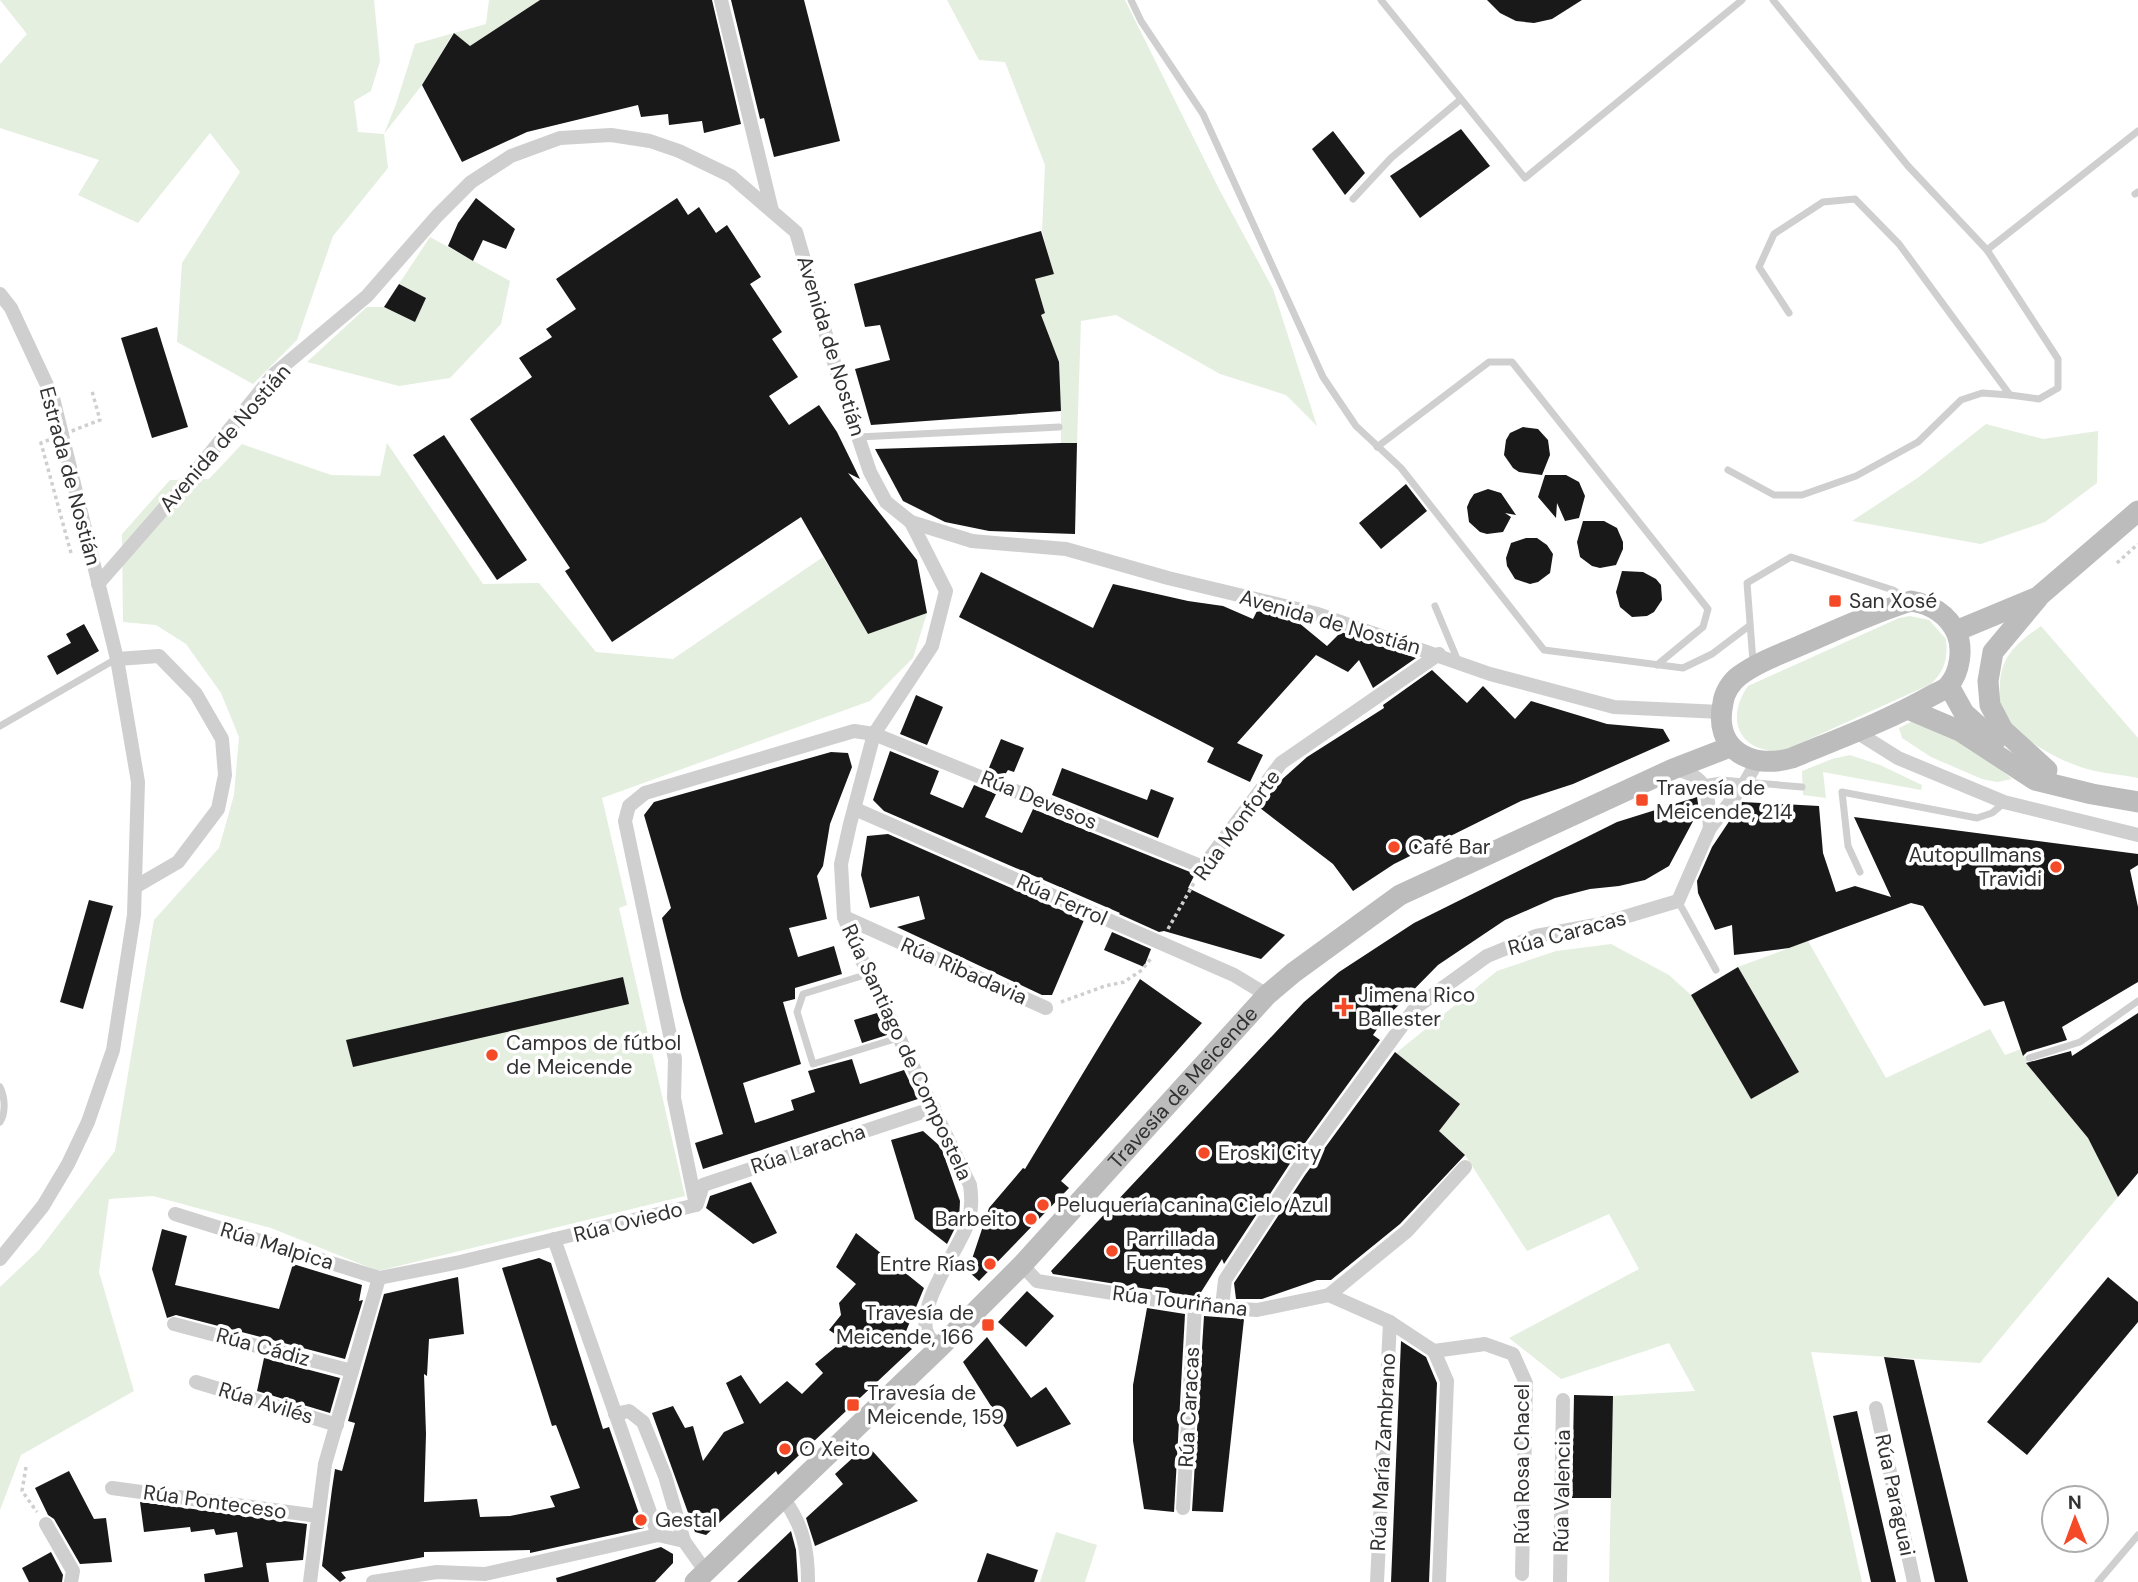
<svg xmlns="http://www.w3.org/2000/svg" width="2138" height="1582" viewBox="0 0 2138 1582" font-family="'DM Sans',sans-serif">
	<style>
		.green { fill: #e4efdf }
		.building { fill: #191919 }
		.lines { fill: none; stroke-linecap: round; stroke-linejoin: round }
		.path { stroke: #cfcfcf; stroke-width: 3.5; stroke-dasharray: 3.5 3.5; stroke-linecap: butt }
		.service { stroke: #cfcfcf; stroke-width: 7 }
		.minor { stroke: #cfcfcf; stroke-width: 14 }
		.secondary { stroke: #bcbcbc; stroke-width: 21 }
		.path-bridge { stroke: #cfcfcf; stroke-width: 3.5; stroke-dasharray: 3.5 3.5; stroke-linecap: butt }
		.poi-dot { fill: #f54a27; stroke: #fff; stroke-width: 2.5 }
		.labels { text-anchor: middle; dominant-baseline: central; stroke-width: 7; stroke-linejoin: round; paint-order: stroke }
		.street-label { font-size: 21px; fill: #323232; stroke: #fff }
		.poi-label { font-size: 21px; fill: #323232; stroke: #fff; text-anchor: start }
	</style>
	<rect width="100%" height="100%" fill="#fff"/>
	<g class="green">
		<path d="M0,0h374l6,61 -9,30 -17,10 4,31 26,2 12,-30 19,-60 71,-20 3,-24h51l-70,46 -17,-13 -31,52 -38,49 4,34 -55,68 -36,104 -44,44 -76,-42 5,-79 58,-91 -30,-39 -72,90 -60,-28 21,-35 -99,-32v-64l27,-30z"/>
		<path d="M947,0h178l94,189 54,100 44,137 -31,-31 -66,-21 -104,-59 -35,6 -4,122h-16v-32l-20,-96 4,-2 -10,-34 18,-6 -11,-42 3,-66 -40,-103 -26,-2z"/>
		<path d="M430,237l80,44 -9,43 -51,54 -51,8 -92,-24 60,-55h17l31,15 11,-24 -27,-14z"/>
		<path d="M1986,424l57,15 55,-8 -1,52 -52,39 -64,22 -129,-23 67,-44z"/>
		<path d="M387,443l96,141 56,-1 57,69 77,7 150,-102 45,77 59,-21 -14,45 -43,43 -268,97 25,107 -8,3 66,288 -307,75 -107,-43 -118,-32 -44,3 -10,73 35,119 -113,64 -21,55v-223l39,-37 76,-99 39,-231 65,-72 15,-53 5,-58 -18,-44 -35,-49 -30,-19 -33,-3 -1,-88 48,-54 39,-1 33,-35 89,31 49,1z"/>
		<path d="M1910,616l19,4 17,19c2,19 -1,31 -15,45l-148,67c-43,3 -59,-31 -35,-65l151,-68z"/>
		<path d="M2041,626l97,112v40c-14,-3 -29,-4 -43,-7 -29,-6 -86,-34 -94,-65 -2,-5 -1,-11 -1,-16 -1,-33 16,-46 41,-64z"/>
		<path d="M1911,722c39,9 70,32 101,57l-15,3 -15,-3 -51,-22 -29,-19 -3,-10z"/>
		<path d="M1850,755l30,10 42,20 -1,5 -98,-18 3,26 -23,-3 -1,-24 30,-12z"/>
		<path d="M1808,941l78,137 104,-49 15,26 16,-6 9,19 58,70 30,59 -138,166 -169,-11 51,230h-253l4,-186 82,-5 -26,-48 -108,36 -52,-41 130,-69 -30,-55 -82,37 -62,-96 -26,-24 21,-27 -64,-51 101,-82 59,-20 55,-7 58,31 22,20 60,104 47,-27 -60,-105z"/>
		<path d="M1056,1532l41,13 -12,37h-45z"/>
	</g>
	<g class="building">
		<path d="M540,0h172l29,124 -37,9 -2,-12 -33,4 -1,-11 -27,3 -3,-12 -111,27 -65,30 -40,-77 32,-52 16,13z"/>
		<path d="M731,0h73l36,141 -66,16 -10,-39 -4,1z"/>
		<path d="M1487,0h95l-30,19 -18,4 -18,-2 -16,-8z"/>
		<path d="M1461,129l29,37 -70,52 -30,-42z"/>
		<path d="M1333,131l32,42 -20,22 -33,-46z"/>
		<path d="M476,198l39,31 -9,20 -23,-9 -10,21 -25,-15 10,-23z"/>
		<path d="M677,198l11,17 11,-8 17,26 11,-8 34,52 -11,7 32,48 -10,7 26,38 -29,19 20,29 30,-20 18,27 23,47 -12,-6 69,87 10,53 -59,21 -67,-117 -189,125 -47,-71 5,-3 -100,-149 62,-42 -13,-19 33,-21 -6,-8 30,-20 -20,-30z"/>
		<path d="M1041,231l13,43 -19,5 10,34 -4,2 18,47 2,49 -190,14 -16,-56 35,-9 -10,-35 -15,2 -11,-43z"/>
		<path d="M399,284l27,14 -11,24 -31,-15z"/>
		<path d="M157,327l31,100 -36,11 -31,-100z"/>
		<path d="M1523,427l15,2 10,11 2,15 -8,20 -23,-3 -6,-4 -9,-13 2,-15 4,-7z"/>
		<path d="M444,435l83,125 -30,20 -84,-125z"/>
		<path d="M1061,443h16l-2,91 -86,-3 -44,-9 -42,-21 -28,-52z"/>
		<path d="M1545,475h21l13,7 6,14 -6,22 -14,3 -8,-18 -1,15 -18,-21z"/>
		<path d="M1406,484l21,27 -46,38 -22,-26z"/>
		<path d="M1488,489l13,4 15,22 -11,-2 6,4 -8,15 -16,2 -7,-2 -11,-10 -2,-15 3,-7 4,-6z"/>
		<path d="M1583,521h21l13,7 6,14v7l-7,16 -16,3 -8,-2 -12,-9 -3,-15z"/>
		<path d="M1526,538h11l10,7 6,9 -3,19 -12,9 -8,2 -15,-5 -8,-13 -1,-8 5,-15z"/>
		<path d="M1622,571l21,1 13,7 5,6 1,15 -8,12 -7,4 -15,1 -12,-10 -4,-15z"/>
		<path d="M981,572l112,56 20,-44 75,17 35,5 30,13 4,-8 36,7 34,28 14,-14 75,26 -43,30 -14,-28 -11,12 -32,-17 -79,88 26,12 -13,27 -43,-20 7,-14 -255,-131z"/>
		<path d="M84,624l15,27 -42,24 -10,-19 24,-13 -5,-9z"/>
		<path d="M1432,670l35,33 16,-17 32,33 16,-18 76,23 56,5 7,12 -97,43 -52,17 -127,63 -41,27 -20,-27 -73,-56 18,-25 29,-26 77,-49 -1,-3z"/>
		<path d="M916,695l27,12 -16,38 -27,-11z"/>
		<path d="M1001,739l23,9 -10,24 -6,-2 -4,6 -16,-6z"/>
		<path d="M890,751l49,20 -9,23 33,14 11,-23 22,9 -11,23 37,16 11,-24 162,65 -7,14 97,47 -24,24 -97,-28 -5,1 -40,-18 1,-1 -236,-102 -11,-11z"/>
		<path d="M831,752l17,1 4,14 -22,57 -7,42 -6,10 10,43 -38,9 9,29 36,-11 8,28 -47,14v11l-12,3 18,62 -58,19 12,40 39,-13 -3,-10 24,-8 -7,-21 44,-12 8,25 44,-14 14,29 -215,70 -8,-26 28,-9 -41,-136 -20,-80 9,-10 -27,-93 10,-13z"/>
		<path d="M1062,768l85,32 4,-11 23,9 -16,40 -106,-43z"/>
		<path d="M1697,797l2,13 -30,56 -24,14 -26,6 -29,3 -35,9 -50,22 -67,45 -56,57 -9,13 7,5 -91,125 -65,99 -2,-5 -24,38 -145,-23 -2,-3 253,-269 35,-30 75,-49 203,-101z"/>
		<path d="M1742,802l77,4 4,47 13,39 19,-6 36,11 -37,-80 284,37v11l-8,5 8,37v75l-76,45 5,13 -40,12 -4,4 -19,-55 -20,5 -61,-100 -12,-3 -122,45 -55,7 -2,-30 -17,5 -17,-37 -1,-12 15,-34z"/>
		<path d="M888,834l196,86 -32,75h-10l-145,-68 28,-8 -6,-23 -49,12 -9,-33 6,-39z"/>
		<path d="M89,900l24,6 -30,103 -23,-7z"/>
		<path d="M1112,932l39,17 -7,18 -40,-17z"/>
		<path d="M1738,967l61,105 -48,27 -60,-104z"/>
		<path d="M623,977l6,27 -276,63 -7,-27z"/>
		<path d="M1140,979l62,44 -141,158 8,7 -90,93 -11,-10 21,-63 34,-40 2,1z"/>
		<path d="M877,1013l10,22 -25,8 -8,-23z"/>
		<path d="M2138,1013v160l-20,24 -30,-59 -62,-75 45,-12 1,5z"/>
		<path d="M1395,1052l65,52 -21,27 26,24 -65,69 -69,56h-14l-55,19h-26l-2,-16 71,-108z"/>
		<path d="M923,1131l18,16 19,54 -1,19 -12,24 -32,-25 -24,-79z"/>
		<path d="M751,1182l26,51 -24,11 -47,-36 4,-12z"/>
		<path d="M162,1229l25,7 -12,49 104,24 14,-45 69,21 -3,16 4,-1 -18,59 -169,-44 -9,3 -15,-49z"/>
		<path d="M856,1233l68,55 -22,53 10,8 -134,126 -2,-4 -70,64 -11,-3 -43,-119 21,-7 12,22 8,-2 10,35 21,-29 20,-9 -18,-40 15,-8 19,29 27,-23 15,13 21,-21 -8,-9 29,-24 -15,-10 12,-15 -2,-12 17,-19 -20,-17z"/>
		<path d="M539,1258l12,5 52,166 6,-2 35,101 -114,25v-3l-106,2v5l-83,15 5,6 -6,4 -18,-16 10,-77 3,-20 7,2 13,-48 -7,-2 36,-127 74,-17 6,57 -35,5 -2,37 -3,-2 2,60 -2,68 53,-3 3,18 30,-1 45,-9 -5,-11 30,-8 -24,-63 -4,1 -50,-158z"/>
		<path d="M2108,1277l30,25v20l-111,133 -40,-33z"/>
		<path d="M1027,1291l27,25 -28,31 -28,-25z"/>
		<path d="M1147,1308l38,6 -11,198 -30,-3 -11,-68v-56z"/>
		<path d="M1204,1316l40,3 -21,193 -31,-1z"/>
		<path d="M987,1337l44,61 15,-11 25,37 -54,23 -54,-85z"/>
		<path d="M1401,1341l25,16 11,26 -8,199h-38z"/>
		<path d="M1884,1357l30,3 54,222h-33z"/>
		<path d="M264,1358l76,20 -10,35 -73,-22z"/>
		<path d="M1574,1395l39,1 -2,102h-39z"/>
		<path d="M1857,1411l39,171h-25l-38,-166z"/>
		<path d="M867,1445l51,56 -103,45 -9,-28 37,-34 -8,-10z"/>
		<path d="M69,1471l25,48 12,-1 6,44 -32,2 -26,-45 -6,-4 -13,-27z"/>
		<path d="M140,1502l167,22 -4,36 -37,3 3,19h-64l-1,-8 39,-7 -6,-35 -21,3 -2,-6 -23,3 -1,-5 -46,5z"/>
		<path d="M791,1531l5,19 2,32h-61z"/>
		<path d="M661,1547l12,7v9l-18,19h-98l-1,-4z"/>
		<path d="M51,1552l12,23 -1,7h-33l-7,-14z"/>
		<path d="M987,1553l51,17 -4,12h-57z"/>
	</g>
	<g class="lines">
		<g class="path">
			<path d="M2117,563l21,-19"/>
			<path d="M1168,929l27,-48"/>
			<path d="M1061,1002l44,-16 19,-4 18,-12 10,-13"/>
			<path d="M26,1467l-4,24 15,21"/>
		</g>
		<g class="service">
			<path d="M1131,0l10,21 62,93 120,263 33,49 45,42 143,182 139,18 29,-14 37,-28"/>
			<path d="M1381,0l144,178 217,-178"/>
			<path d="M1773,0l135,166 79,84 71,109v29l-19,11 -29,-4 -111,-151 -44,-45 -32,3 -49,32 -15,33 30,46"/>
			<path d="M2135,194l3,-2"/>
			<path d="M1353,199l38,-41 69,-58"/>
			<path d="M1987,250l151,-119"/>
			<path d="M859,437l200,-10"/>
			<path d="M1377,447l112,-85h23l196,247 -5,18 -46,38"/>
			<path d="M1728,470l46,25h28l54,-19 62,-34 43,-42 21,-7 28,2"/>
			<path d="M1435,606l23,55"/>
			<path d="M1753,662l-6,-79 44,-26 102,33 14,9"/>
			<path d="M0,726l116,-67"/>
			<path d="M1703,783l18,-3 81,7"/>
			<path d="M1860,872l-12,-26 -6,-54 135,26 15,-5 12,-10"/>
			<path d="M1678,901l38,69"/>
			<path d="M868,974l-65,20 -6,18 16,52 85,-26"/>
			<path d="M2029,1058l51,-16 58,-41"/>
			<path d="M0,1087c5,10 6,26 0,35"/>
			<path d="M2098,1582l40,-47"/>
		</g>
		<g class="minor">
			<path d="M721,0l51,211"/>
			<path d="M0,294l11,14 42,90 64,261 21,123 -4,133 -21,135 -25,72 -20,42 -25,42 -43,53"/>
			<path d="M911,522l35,69 -14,55 -58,88 -24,90 -9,40 3,53 12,31 114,237c2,13 2,25 -2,38 -9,26 -54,85 -40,112 2,4 8,8 12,12"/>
			<path d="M98,584l90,-103 86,-107 93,-78 70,-80 34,-34 40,-26 49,-18 51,-3 39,6 29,10 52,25 65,56 44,151 30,89 16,30 25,20 61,19 94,8 102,29 150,36 172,60 124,33 107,5"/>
			<path d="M117,659l42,-3 37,38 26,45 3,36 -7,34 -40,53 -43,25"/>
			<path d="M1855,731l43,27 106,44 134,33"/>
			<path d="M1674,769c38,8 33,26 36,59"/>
			<path d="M855,809l379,166 33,20"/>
			<path d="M844,917l202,91"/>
			<path d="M697,1204l6,-19 231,-77"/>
			<path d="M696,1205l-22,-107 1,-39 -50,-238 4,-15 16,-13 209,-62 20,3 329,133 78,-104 158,-109"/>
			<path d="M175,1214l204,64 81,-16 236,-57"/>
			<path d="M554,1239l104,296"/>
			<path d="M1022,1265l15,16 158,25 62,4 72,-15 61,27 44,29 13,30 -8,201"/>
			<path d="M1329,1295l78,-64 58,-64"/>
			<path d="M1222,1307l3,-27 72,-110 118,-162 72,-52 49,-20 65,-12 77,-23 32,-73 35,-45 12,-21"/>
			<path d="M174,1324l178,47"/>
			<path d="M1434,1351l51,-7 28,10 13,29 -4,191"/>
			<path d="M196,1382l141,43"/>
			<path d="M1876,1408l38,174"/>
			<path d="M615,1414l14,-3 14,11 22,54 19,65"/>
			<path d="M112,1488l206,28"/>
			<path d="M783,1498c20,27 25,51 25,84"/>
			<path d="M1183,1508l12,-202"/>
			<path d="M46,1524l27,47 -2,11"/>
			<path d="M310,1582l15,-118 54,-186"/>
			<path d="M373,1582l64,-10 48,2 173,-39 26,6 22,31"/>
			<path d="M1377,1582l13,-260"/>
			<path d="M1560,1582l3,-182"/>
		</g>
		<g class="secondary">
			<path d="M2038,598l-45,54 -5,29 2,24 13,25 44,40"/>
			<path d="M1911,601c19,3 37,13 46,33 6,15 3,38 -8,51 -4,5 -13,8 -18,11 -44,25 -93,43 -139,62 -42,12 -79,-9 -69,-55 1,-10 8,-21 16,-27 20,-15 45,-23 67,-33 35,-15 69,-31 105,-42z"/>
			<path d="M1956,631l82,-34 100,-86"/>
			<path d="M1949,686l15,27 31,28"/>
			<path d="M1908,709l52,22 75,49 57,14 46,8"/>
			<path id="s1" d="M695,1582l245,-235 82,-82 245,-270 26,-22 107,-78 273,-126 57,-22"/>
		</g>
		<path class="path-bridge" d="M71,553l-30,-110 59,-23 -8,-29"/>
	</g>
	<g class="poi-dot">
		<rect x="1828" y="594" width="14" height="14" rx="3.5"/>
		<rect x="1635" y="793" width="14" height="14" rx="3.5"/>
		<circle cx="1394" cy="847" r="7"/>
		<circle cx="2056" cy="867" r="7"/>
		<path d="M1340.5 996.5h7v7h7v7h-7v7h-7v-7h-7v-7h7z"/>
		<circle cx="492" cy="1055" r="7"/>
		<circle cx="1204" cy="1153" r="7"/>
		<circle cx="1043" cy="1205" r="7"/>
		<circle cx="1031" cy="1219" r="7"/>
		<circle cx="1112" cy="1251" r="7"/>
		<circle cx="990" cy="1264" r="7"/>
		<rect x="981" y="1318" width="14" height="14" rx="3.5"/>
		<rect x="846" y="1398" width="14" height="14" rx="3.5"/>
		<circle cx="785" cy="1449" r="7"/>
		<circle cx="641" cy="1520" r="7"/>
	</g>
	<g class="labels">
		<g class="street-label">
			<text transform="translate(831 346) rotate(73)">Avenida de Nostián</text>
			<text transform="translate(225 438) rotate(-49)">Avenida de Nostián</text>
			<text transform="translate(70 476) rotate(75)">Estrada de Nostián</text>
			<text transform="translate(1330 622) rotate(16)">Avenida de Nostián</text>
			<text transform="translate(1039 800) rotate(22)">Rúa Devesos</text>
			<text transform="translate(1237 825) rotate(-54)">Rúa Monforte</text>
			<text transform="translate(1062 900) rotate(24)">Rúa Ferrol</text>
			<text transform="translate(1567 933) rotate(-15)">Rúa Caracas</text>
			<text transform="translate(964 971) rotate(24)">Rúa Ribadavia</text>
			<text transform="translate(907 1052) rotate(65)">Rúa Santiago de Compostela</text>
			<text stroke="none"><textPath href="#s1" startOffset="695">Travesía de Meicende</textPath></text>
			<text transform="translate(808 1149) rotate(-18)">Rúa Laracha</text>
			<text transform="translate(628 1222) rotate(-14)">Rúa Oviedo</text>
			<text transform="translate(277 1246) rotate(17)">Rúa Malpica</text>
			<text transform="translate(1180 1301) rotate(7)">Rúa Touriñana</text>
			<text transform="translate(263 1347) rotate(15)">Rúa Cádiz</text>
			<text transform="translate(266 1403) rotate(17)">Rúa Avilés</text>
			<text transform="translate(1189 1407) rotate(-87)">Rúa Caracas</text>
			<text transform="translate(1383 1452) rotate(-87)">Rúa María Zambrano</text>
			<text transform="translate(1522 1464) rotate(-90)">Rúa Rosa Chacel</text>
			<text transform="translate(1562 1491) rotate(-89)">Rúa Valencia</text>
			<text transform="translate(1895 1495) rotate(78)">Rúa Paraguai</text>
			<text transform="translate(215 1502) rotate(8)">Rúa Ponteceso</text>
		</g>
		<g class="poi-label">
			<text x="1849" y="601">San Xosé</text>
			<text x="1656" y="788">Travesía de<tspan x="1656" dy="24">Meicende, 214</tspan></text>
			<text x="1408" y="847">Café Bar</text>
			<text x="2042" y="855" text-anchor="end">Autopullmans<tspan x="2042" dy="24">Travidi</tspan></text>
			<text x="1358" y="995">Jimena Rico<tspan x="1358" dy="24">Ballester</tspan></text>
			<text x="506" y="1043">Campos de fútbol<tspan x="506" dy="24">de Meicende</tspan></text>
			<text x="1218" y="1153">Eroski City</text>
			<text x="1057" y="1205">Peluquería canina Cielo Azul</text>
			<text x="1017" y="1219" text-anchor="end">Barbeito</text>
			<text x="1126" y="1239">Parrillada<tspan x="1126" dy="24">Fuentes</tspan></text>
			<text x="976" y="1264" text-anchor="end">Entre Rías</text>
			<text x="974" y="1313" text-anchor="end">Travesía de<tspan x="974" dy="24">Meicende, 166</tspan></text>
			<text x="867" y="1393">Travesía de<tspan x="867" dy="24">Meicende, 159</tspan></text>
			<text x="799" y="1449">O Xeito</text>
			<text x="655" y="1520">Gestal</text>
		</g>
	</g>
	<g transform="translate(2075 1519) rotate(359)"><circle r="33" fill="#ffffff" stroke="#adadad" stroke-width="2"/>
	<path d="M0-5L12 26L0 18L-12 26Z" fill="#f54a27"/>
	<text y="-10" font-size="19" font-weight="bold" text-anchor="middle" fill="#323232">N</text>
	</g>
</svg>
